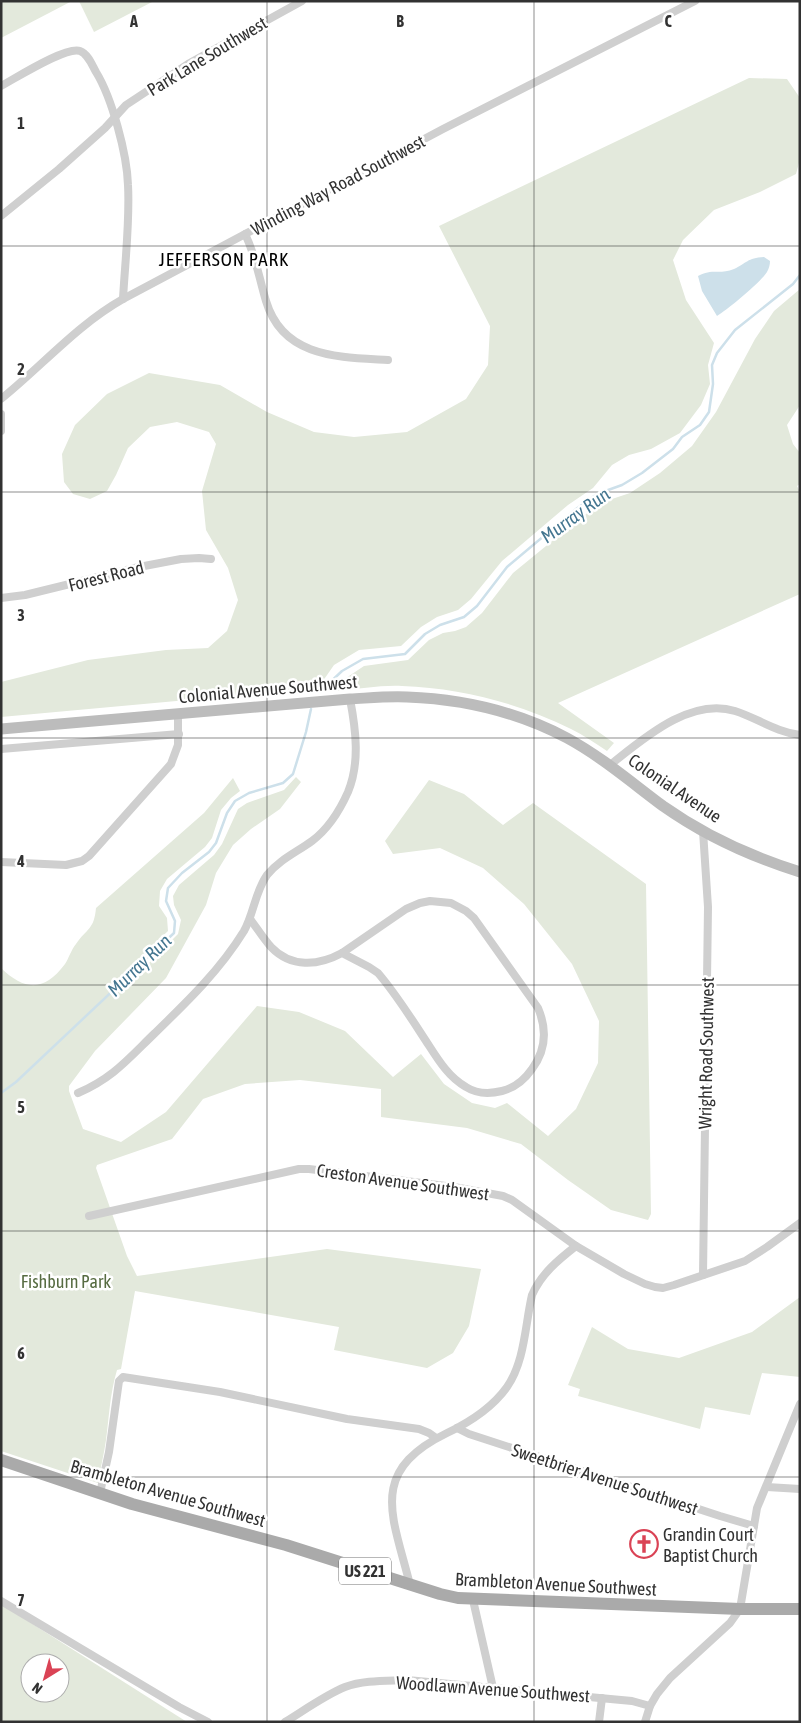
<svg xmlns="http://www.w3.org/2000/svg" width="801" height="1723" viewBox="0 0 801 1723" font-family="'Asap Condensed',sans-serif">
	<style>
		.green { fill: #e3e9dc; fill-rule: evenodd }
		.water { fill: #cde0ea }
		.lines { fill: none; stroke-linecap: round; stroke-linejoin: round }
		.stream { stroke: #cde0ea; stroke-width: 2.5 }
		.minor { stroke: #cfcfcf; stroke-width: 8 }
		.secondary { stroke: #bcbcbc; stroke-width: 11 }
		.primary { stroke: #aaa; stroke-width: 12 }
		.grid { fill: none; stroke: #323232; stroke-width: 1; stroke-opacity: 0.55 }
		.labels { text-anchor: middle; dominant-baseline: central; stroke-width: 5; stroke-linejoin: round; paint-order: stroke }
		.shield { fill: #fff; stroke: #707070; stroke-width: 1 }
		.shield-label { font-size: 16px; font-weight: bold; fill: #323232 }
		.street-label { font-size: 18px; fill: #323232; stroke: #fff }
		.park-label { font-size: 18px; fill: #576c42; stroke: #fff }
		.poi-label { font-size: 18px; fill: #323232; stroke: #fff; text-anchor: start }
		.neighbourhood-label { font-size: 19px; letter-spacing: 1px; fill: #000; stroke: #fff }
		.water-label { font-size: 19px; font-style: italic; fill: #447690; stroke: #fff }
		.grid-label { font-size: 16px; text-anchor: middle; font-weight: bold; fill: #323232; stroke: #fff; stroke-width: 5; stroke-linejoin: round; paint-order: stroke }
	</style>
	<rect width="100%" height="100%" fill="#fff"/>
	<g class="green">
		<path d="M1,1h71l-71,37z"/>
		<path d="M79,1h75l-60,31z"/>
		<path d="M749,78l38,1 13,19v61l-4,15 -36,18 -46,18 -31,30 -10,20 13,40 28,43 -6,22 2,19 -9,21 -21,28 -29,16 -22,6 -17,10 -19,23 -25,17 -66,56 -31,38 -13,11 -21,7 -16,10 -20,19 -42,4 -25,15 -16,23 -317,29v-35l87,-22 78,-10 42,-2 19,-17 11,-31 -10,-32 -22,-38 -4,-39 14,-47 -7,-12 -32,-10 -27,5 -22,21 -12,27 -9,16 -17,8 -17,-5 -9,-12 -2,-28 13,-29 32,-31 42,-21 71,12 47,27 47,20 40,5 53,-5 59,-33 22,-34 2,-39 -51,-100z"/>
		<path d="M800,289v116l-13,20 6,19 7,9v31l-3,2 3,6v102l-242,109 56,40 -7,8c-12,-8 -24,-16 -36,-22 -53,-26 -110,-41 -169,-43 -21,-1 -43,3 -65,5l9,-13 18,-12 44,-6 21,-20 14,-7 12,-2 11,-4 16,-14 31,-40 66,-54 24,-17 27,-9 30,-20 32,-27 24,-34 39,-73 19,-28z"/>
		<path d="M296,777l5,5 -21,27 -29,20 -18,16 -17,28 -10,32 -40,73 -71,73 -26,35v5l14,38 38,13 45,-30 91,-106 42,6 46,19 48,46 28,-23 23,30 28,19 23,5 12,-5 41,33 28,-27 22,-46 1,-42 -27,-57 -48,-60 -41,-36 -43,-20 -47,6 -8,-13 44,-61 35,14 39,31 30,-22 113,81 5,330 -3,6 -37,-10 -43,-30 -47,-36 -54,-16 -86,-11v-28l-81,-9 -55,4 -42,15 -31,40 -75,26 -1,3 31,88 10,20 190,-27 154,20 -12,57 -16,27 -26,15 -93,-18 5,-23 -204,-36 -14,78 -4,1c-7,23 -8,47 -11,70 -2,15 -6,29 -8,43l-97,-32v-483c24,23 43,24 64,-4 4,-6 6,-14 11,-20 11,-16 18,-14 20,-36l108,-95 29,-35 7,13 -9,7 -10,12 -9,28 -7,9 -38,32 -7,12 -1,15 8,12 1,13 -28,27 7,7 31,-31 3,-14 -7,-15 -1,-9 6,-11 35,-30 8,-11 16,-35 9,-6 37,-13z"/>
		<path d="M800,1297v80l-38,-4 -12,42 -45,-8 -5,22 -122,-33 2,-7 -12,-4 24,-58 36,22 51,9 73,-26z"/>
		<path d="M1,1604l186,118h-186zM30,1663h30v30h-30z"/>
	</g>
	<path class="water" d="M764,257l6,4c0,4 -1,7 -3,11 -6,10 -40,38 -50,44l-15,-25 -4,-15c14,-8 22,-1 36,-7 13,-6 13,-11 30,-12z"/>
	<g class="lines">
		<g class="stream">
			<path d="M323,689l19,-18 21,-12 42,-5 20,-20 15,-9 24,-8 13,-11 30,-39 69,-58 21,-15 25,-9 20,-12 31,-24 9,-12 18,-12 9,-13 4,-28 -1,-19 5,-12 18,-23 58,-46 7,-9"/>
			<path d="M1,1093l15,-11 158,-149 1,-12 -9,-20 2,-13 14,-15 27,-21 7,-9 11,-30 8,-12 14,-8 34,-10 10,-9 13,-42 5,-23"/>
		</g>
		<g class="minor">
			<path d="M1,86c15,-8 65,-40 79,-35 8,3 12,14 16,21 16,26 31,82 32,113 2,36 -3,77 -5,114"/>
			<path d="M1,216l58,-47 46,-41 21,-23 62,-41 114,-63"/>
			<path d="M245,234c11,22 14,44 21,67 17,57 73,56 122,59"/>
			<path d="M1,399c41,-33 76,-74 122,-100l320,-170 252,-128"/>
			<path d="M1,414v17"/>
			<path d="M1,598l24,-3 114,-28 42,-8 18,-1 12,1"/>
			<path d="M1,749l178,-15"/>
			<path d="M610,765c33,-26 80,-68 125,-54 22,7 41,21 65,24"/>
			<path d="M703,831l5,76 -5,368"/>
			<path d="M1,862l65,3 16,-4 7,-5 82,-92 7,-19v-31"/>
			<path d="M250,919c7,9 13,19 21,28 20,21 47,19 71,6l64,-44 14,-6 10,-2 21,2 15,8 8,7 64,90c9,21 8,42 -6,61 -7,10 -18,19 -30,22 -12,3 -25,3 -36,-4 -18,-10 -29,-29 -40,-46 -15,-23 -30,-47 -48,-68l-9,-6 -27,-14"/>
			<path d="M78,1093c35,-15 50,-34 77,-60 33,-32 65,-63 89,-102 10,-18 11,-39 23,-56 12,-15 30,-23 45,-34 16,-12 28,-31 36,-49 12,-29 8,-62 2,-93"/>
			<path d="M89,1216l210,-47h10l145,18 49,9 9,4 64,46 48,28 21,10 10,3 8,1 11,-3 71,-24 22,-14 33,-24"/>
			<path d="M457,1428l12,6 251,82 34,10"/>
			<path d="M767,1487l33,2"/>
			<path d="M100,1493l9,-41 10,-71 4,-4 97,15 127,27 72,10 10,4 7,5"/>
			<path d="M410,1585c-17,-69 -43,-113 37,-152 23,-11 45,-25 60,-46 18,-26 18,-62 25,-92 9,-21 26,-35 44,-49"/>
			<path d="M473,1600l20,88"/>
			<path d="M1,1601l178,106 29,15"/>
			<path d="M285,1722c18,-11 42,-28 60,-35 19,-7 42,-6 62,-7l225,21 18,5"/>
			<path d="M599,1722l3,-24"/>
			<path d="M645,1722l5,-16 7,-12 13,-16 60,-55 10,-14 17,-101 43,-104"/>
		</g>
		<path class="secondary" d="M1,729l349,-30c19,-1 38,-3 57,-2 55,2 111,15 160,41 35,19 65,45 96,68 41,29 89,51 137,66"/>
		<path class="primary" d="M1,1460l131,44 154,41 154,49 18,4 282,11h60"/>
	</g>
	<path class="grid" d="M267,1v1721M534,1v1721M1,246h799M1,492h799M1,738h799M1,985h799M1,1231h799M1,1477h799"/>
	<defs>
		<symbol id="church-ring" viewBox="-11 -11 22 22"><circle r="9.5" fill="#fff" stroke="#da4355" stroke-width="1.5"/><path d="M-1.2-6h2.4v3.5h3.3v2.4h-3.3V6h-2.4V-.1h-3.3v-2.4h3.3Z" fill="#da4355"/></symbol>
	</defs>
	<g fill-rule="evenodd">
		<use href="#church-ring" x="628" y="1528" width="32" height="32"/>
	</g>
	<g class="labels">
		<rect class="shield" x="339" y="1557.5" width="52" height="27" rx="4"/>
		<g class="shield-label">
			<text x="365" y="1571">US 221</text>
		</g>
		<g class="street-label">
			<text transform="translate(207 56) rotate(-31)">Park Lane Southwest</text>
			<text transform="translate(338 185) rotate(-28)">Winding Way Road Southwest</text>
			<text transform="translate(106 576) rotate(-14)">Forest Road</text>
			<text transform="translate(268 689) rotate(-5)">Colonial Avenue Southwest</text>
			<text transform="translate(675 788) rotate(34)">Colonial Avenue</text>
			<text transform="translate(706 1053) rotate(-89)">Wright Road Southwest</text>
			<text transform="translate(403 1182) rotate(8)">Creston Avenue Southwest</text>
			<text transform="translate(605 1479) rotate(18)">Sweetbrier Avenue Southwest</text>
			<text transform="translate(168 1493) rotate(16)">Brambleton Avenue Southwest</text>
			<text transform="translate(556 1584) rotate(3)">Brambleton Avenue Southwest</text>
			<text transform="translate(493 1689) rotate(4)">Woodlawn Avenue Southwest</text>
		</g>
		<g class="park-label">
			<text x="66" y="1281">Fishburn Park</text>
		</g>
		<g class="poi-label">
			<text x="663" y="1534">Grandin Court<tspan x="663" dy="21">Baptist Church</tspan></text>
		</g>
		<g class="neighbourhood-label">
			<text x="224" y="259">JEFFERSON PARK</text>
		</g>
		<g class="water-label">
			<text transform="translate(575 515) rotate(-36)">Murray Run</text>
			<text transform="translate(139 965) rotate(-44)">Murray Run</text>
		</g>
	</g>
	<g class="grid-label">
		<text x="134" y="27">A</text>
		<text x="400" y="27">B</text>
		<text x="668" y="27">C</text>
		<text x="21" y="129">1</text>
		<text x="21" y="375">2</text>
		<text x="21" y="621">3</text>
		<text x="21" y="867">4</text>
		<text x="21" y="1113">5</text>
		<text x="21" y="1359">6</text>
		<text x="21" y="1606">7</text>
	</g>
	<rect width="801" height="1723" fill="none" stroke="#323232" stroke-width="5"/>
	<g transform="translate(45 1678) rotate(217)"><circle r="24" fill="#ffffff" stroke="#adadad"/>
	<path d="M0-4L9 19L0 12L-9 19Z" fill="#da4355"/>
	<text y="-8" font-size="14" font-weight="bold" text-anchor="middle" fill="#323232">N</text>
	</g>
</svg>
